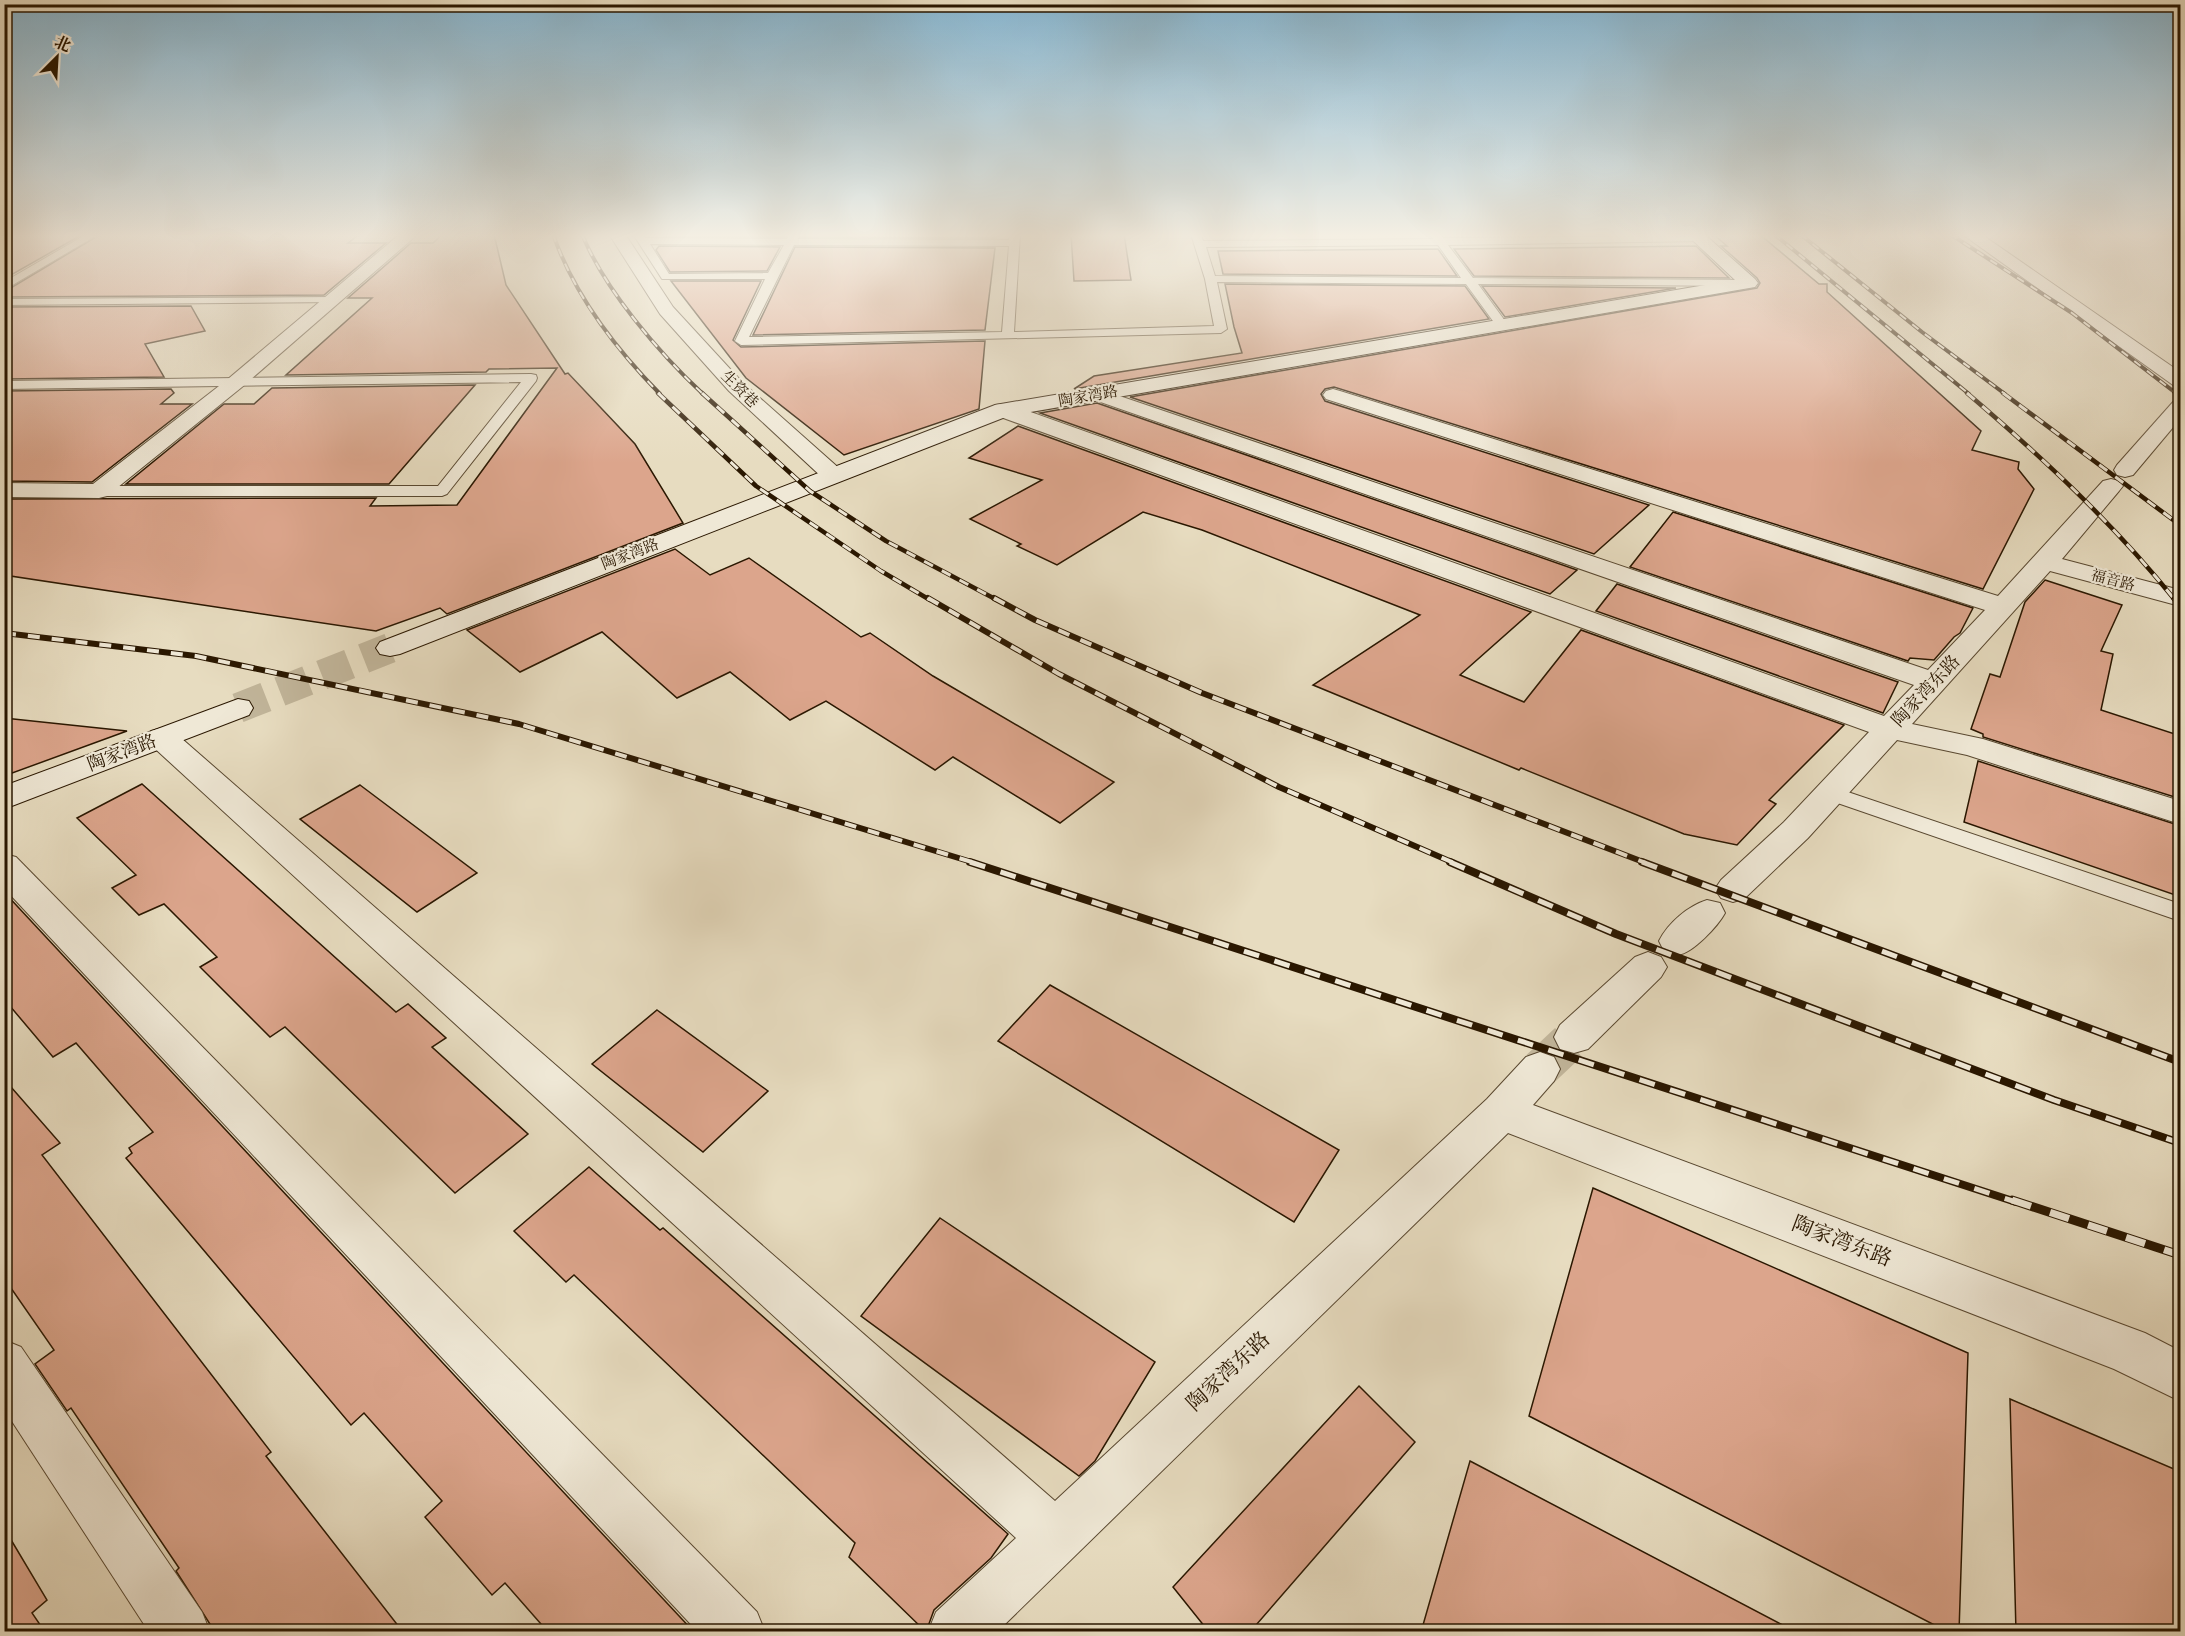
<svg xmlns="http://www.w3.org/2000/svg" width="2185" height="1636" viewBox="0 0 2185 1636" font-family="'IM FELL French Canon','Noto Serif SC',serif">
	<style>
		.building { fill: #dca58c; stroke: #2a1700; stroke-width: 1.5 }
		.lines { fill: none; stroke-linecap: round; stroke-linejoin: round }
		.street-tunnel { stroke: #c1b59a; stroke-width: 39; stroke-dasharray: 39 20; stroke-linecap: butt }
		.secondary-tunnel { stroke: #c1b59a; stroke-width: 30; stroke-dasharray: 30 15; stroke-linecap: butt }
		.lane-casing { stroke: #594830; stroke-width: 2 }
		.street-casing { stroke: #594830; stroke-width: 2 }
		.secondary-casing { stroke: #2a1700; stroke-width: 2 }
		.lane { fill: #efe8d6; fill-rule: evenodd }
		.street { fill: #efe8d6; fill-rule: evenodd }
		.secondary { fill: #efe8d6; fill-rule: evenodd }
		.rail-far4-casing { stroke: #2a1700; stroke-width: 4 }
		.rail-far3-casing { stroke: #2a1700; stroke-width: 4.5 }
		.rail-far2-casing { stroke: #2a1700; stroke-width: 6 }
		.rail-far1-casing { stroke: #2a1700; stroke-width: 8 }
		.rail-casing { stroke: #2a1700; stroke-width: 9 }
		.rail-far4 { stroke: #efe8d6; stroke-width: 2; stroke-dasharray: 8; stroke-linecap: butt }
		.rail-far3 { stroke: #efe8d6; stroke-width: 3; stroke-dasharray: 10; stroke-linecap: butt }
		.rail-far2 { stroke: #efe8d6; stroke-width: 4; stroke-dasharray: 12; stroke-linecap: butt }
		.rail-far1 { stroke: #efe8d6; stroke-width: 5; stroke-dasharray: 16; stroke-linecap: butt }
		.rail { stroke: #efe8d6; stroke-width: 7; stroke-dasharray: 20; stroke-linecap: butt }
		.labels { text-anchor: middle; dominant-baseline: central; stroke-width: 4.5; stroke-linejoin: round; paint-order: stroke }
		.far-street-label { font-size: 15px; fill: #2a1700; stroke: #efe8d6 }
		.street-label { font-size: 18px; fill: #2a1700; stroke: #efe8d6 }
		.near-street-label { font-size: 21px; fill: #2a1700; stroke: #efe8d6 }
	</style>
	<rect width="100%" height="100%" fill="#e7dcc0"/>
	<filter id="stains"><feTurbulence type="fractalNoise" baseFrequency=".00333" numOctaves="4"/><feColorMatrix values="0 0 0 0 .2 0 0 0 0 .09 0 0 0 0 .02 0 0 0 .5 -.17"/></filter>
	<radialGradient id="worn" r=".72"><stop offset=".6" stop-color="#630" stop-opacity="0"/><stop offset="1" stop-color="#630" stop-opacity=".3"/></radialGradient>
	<g class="building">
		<path d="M4,234h79l-79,45z"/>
		<path d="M101,234h259l-12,9h38l-62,52 -320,2v-5z"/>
		<path d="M443,234h51l12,51 59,89 3,-1 67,71 48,79 -236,91 -7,-6 -64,23 -372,-56v-76l372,-1 -6,8 87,-1 100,-137 -68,1 -3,3 -200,3 86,-77h-24l63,-55h22z"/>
		<path d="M668,234h119l-1,3 -120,-1z"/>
		<path d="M802,234h194v4l-195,-1z"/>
		<path d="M1071,234h53l7,46 -57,1z"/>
		<path d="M1713,234h46l60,50h8v8l154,139 -9,19 47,12 -1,7 16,20 -51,100 -649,-202 -9,2 -4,5 4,7 324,104 -55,49 -464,-157 627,-109 3,-5 -3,-5 -36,-32h6z"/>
		<path d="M659,246l121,1 -13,24 -97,1 -14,-22z"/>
		<path d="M1696,246l33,32 -255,-2 -20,-27z"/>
		<path d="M795,247l200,1 -10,82 -232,5z"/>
		<path d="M1438,249l19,27 -234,-2 -5,-23z"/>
		<path d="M671,281h90l-28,59 8,7 244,-6 -6,68 -135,46 -98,-77z"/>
		<path d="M1225,284l240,2 24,33 -415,70 20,-13 148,-23 -8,-26z"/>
		<path d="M1482,286l194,2 -171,29z"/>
		<path d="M191,306l14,25 -60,13 19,33 -160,2v-72z"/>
		<path d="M475,385l-86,99h-263l98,-80h30l18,-16z"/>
		<path d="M171,389l3,4 -13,11h31l-100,78 -88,-1v-90z"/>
		<path d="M1097,403l480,167 -27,24 -510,-181z"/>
		<path d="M1018,426l513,186 -71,63 64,27 57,-72 263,95 -75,75 7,4 -39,41 -53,-11 -163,-66 -2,2 -206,-85 107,-70 -218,-85 -59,-18 -86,53 -40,-19 4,-2 -51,-25 72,-39 -73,-22z"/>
		<path d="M1673,512l300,96 -13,25 -6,4 -20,23 -24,-2 -2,3 -278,-94z"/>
		<path d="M675,549l35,26 39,-17 112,79 9,-4 63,43 181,106 -54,41 -107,-66 -18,13 -109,-69 -36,19 -60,-48 -53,26 -75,-66 -82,40 -53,-42z"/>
		<path d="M2045,580l77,25 -21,46 12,3 -12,56 80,26v63l-198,-62v-3l-12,-5 19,-55 10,3 25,-75z"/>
		<path d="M1617,584l281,98 -15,31 -287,-102z"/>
		<path d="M4,718l123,13 -123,45z"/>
		<path d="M1978,761l203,65v71l-217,-75z"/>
		<path d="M142,784l254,228 12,-8 38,34 -14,9 96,87 -73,59 -170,-166 -15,10 -70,-70 17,-10 -53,-53 -25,11 -27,-27 24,-13 -59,-57z"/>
		<path d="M360,785l117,88 -60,39 -117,-93z"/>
		<path d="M4,892l451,484 239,256h-146l-43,-49 -13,12 -67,-78 17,-16 -78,-88 -13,12 -225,-267 6,-5 -3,-5 24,-16 -77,-89 -23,14 -49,-58z"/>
		<path d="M1050,985l289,165 -45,72 -296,-181z"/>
		<path d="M657,1010l111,81 -65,61 -111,-88z"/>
		<path d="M4,1079l56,64 -18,12 229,297 -5,4 137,176h-188l-39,-61 3,-3 -108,-160 -4,3 -32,-47 19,-14 -50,-72z"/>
		<path d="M589,1167l71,63 3,-2 345,306 -17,24 -57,52 -8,22 -77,-75 6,-14 -281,-268 -8,7 -52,-51z"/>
		<path d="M1593,1188l375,165 -9,279h-11l-419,-216z"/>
		<path d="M940,1218l215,144 -60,99 -16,15 -218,-160z"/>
		<path d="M1359,1386l56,56 -165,190h-41l-36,-45z"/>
		<path d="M2010,1399l171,73v160h-165z"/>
		<path d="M1470,1461l326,171h-375z"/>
		<path d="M4,1528l43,72 -15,13 13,19h-41z"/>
	</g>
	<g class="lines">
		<path class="street-tunnel" d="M1540,1069l34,-32"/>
		<path class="secondary-tunnel" d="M238,708l152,-60"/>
		<defs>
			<g id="lane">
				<path d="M87,234h12l-95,56v-8z"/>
				<path d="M633,234h10l3,4 141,1 3,-5h10l-2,5 211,1 1,-6h10l-6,98 200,-6 -9,-47 -14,-45h10l2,7 230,-2 -3,-5h10l4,4 256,-2 4,1v4l-256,4 25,33 271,2 6,3 -6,3 -266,-2 30,41 -6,4 -4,-1 -32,-44 -249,-2 10,47 -6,4 -480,12 -6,-4 30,-62h-103zM650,244l134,1 -16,28 -99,1zM794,245l215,1 -7,86 -253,5zM1438,245l23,33 -246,-2 -9,-29z"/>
				<path d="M335,297l4,1v4l-335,3v-6z"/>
				<path d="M531,374l5,1 1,3 -1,3 -89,113 -5,2h-343l-8,-5 8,-5h339l83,-104 -517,7v-8z"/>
				<path d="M1830,786l350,118v17l-357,-123 -3,-5 3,-5z"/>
			</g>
			<g id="street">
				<path d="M400,234h18l-176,153 -135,109 -8,2 -95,-1v-14l89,1 135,-105z"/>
				<path d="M609,234h16l48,73 70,76 98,87 4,5 -4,5 -8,2 -8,-2 -96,-89 -69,-77z"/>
				<path d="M1962,234h19l199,138v15l-7,-2z"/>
				<path d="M1096,388l832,282 57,-60 -659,-211 -3,-4 3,-4 7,-2 7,2 658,205 105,-115 8,-2 8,2 4,5 -4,5 -57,68 118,31v16l-130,-35 -138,153 71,15 197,62v23l-213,-69 -70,-15 -89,98 -63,60 -12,4 -12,-4 -6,-9 6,-9 63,-58 85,-90 -874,-317 -3,-5 3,-5 8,-1 8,1 873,311 30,-31 -825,-287 -3,-4 3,-4z"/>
				<path d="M2180,400v19l-47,56 -8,2 -8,-2 -3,-5 3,-5 56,-63z"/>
				<path d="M162,728l11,3 882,770 432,-402 39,-42 14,-5 14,5 6,12 -6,12 -21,24 612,228 35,18v50l-66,-32 -606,-236 -511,499h-69l8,-20 80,-74 -865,-793 -4,-7 4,-7z"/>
				<path d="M4,854l12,3 741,755 8,20h-67l-694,-744z"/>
				<path d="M1707,900l13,3 5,10c-7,13 -32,40 -47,42 -4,0 -10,-3 -14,-4l-5,-10c9,-18 29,-35 48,-41z"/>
				<path d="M1648,952l13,5 6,10 -6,10 -73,72 -14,4 -14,-4 -6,-12 6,-12 75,-68z"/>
				<path d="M4,1340l17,7 181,265 8,20h-61l-145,-223z"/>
			</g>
			<g id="secondary">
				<path d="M1686,234h18l51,45 3,4 -3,4 -747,129 -608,238 -10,2 -10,-2 -4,-6 4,-6 615,-237 740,-125z"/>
				<path d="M238,699l11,2 4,7 -4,7 -245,94v-23z"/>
			</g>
		</defs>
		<use href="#lane" class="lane-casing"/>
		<use href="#street" class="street-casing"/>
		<use href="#secondary" class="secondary-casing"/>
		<use href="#lane" class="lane"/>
		<use href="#street" class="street"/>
		<use href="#secondary" class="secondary"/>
		<defs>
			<g id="rail-far4">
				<path d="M553,234c21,61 62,114 107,160"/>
				<path d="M582,234c22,55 78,120 121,160"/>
				<path d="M1774,234l195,160"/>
				<path d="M1800,234l122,98 83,62"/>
				<path d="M1950,234l122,79 105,81"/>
			</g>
			<g id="rail-far3">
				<path d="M658,393l98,93 125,85 49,29"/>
				<path d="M702,393l108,98 76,50 111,59"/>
				<path d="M1967,393c75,64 146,130 208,207"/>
				<path d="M2003,393l177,132"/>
				<path d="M2175,393l5,4"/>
			</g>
			<g id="rail-far2">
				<path d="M928,598l131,76 220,113 175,76"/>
				<path d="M994,598l41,22 167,73 444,170"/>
				<path d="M2174,598l6,8"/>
				<path d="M4,633l192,23 323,68 456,139"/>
			</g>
			<g id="rail-far1">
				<path d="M970,862l1046,340"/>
				<path d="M1450,862l166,72 438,166 126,43"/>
				<path d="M1642,862l538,200"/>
			</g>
			<path id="rail" d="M2012,1200l168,55"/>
		</defs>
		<use href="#rail-far4" class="rail-far4-casing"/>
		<use href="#rail-far3" class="rail-far3-casing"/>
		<use href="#rail-far2" class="rail-far2-casing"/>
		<use href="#rail-far1" class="rail-far1-casing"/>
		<use href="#rail" class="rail-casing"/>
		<use href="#rail-far4" class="rail-far4"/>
		<use href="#rail-far3" class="rail-far3"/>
		<use href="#rail-far2" class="rail-far2"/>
		<use href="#rail-far1" class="rail-far1"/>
		<use href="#rail" class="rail"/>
	</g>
	<linearGradient id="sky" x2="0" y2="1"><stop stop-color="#87b7d2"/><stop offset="0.51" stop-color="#f4efe3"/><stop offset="1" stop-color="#f4efe3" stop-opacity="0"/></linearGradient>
	<rect width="2185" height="463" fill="url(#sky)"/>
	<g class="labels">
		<g class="far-street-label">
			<text transform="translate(740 389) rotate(45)">生资巷</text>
			<text transform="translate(1088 396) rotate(-10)">陶家湾路</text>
			<text transform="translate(630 554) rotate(-21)">陶家湾路</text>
			<text transform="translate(2113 580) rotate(15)">福音路</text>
		</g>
		<g class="street-label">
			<text transform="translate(1926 691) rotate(-47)">陶家湾东路</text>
			<text transform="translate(122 753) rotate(-21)">陶家湾路</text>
		</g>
		<g class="near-street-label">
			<text transform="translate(1842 1241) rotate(21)">陶家湾东路</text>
			<text transform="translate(1228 1371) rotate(-43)">陶家湾东路</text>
		</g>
	</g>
	<rect width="2185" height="1636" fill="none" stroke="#e7dcc0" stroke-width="24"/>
	<rect x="6" y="6" width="2173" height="1624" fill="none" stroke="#2a1700" stroke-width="3"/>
	<rect x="12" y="12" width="2161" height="1612" fill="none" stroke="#2a1700" stroke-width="1.5"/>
	<g transform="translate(57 57) rotate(24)" stroke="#efe8d6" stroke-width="4.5" paint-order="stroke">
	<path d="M0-4.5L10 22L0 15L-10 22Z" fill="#2a1700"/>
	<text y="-9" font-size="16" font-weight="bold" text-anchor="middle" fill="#2a1700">北</text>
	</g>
	<rect width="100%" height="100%" filter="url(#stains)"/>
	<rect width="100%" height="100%" fill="url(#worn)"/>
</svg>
